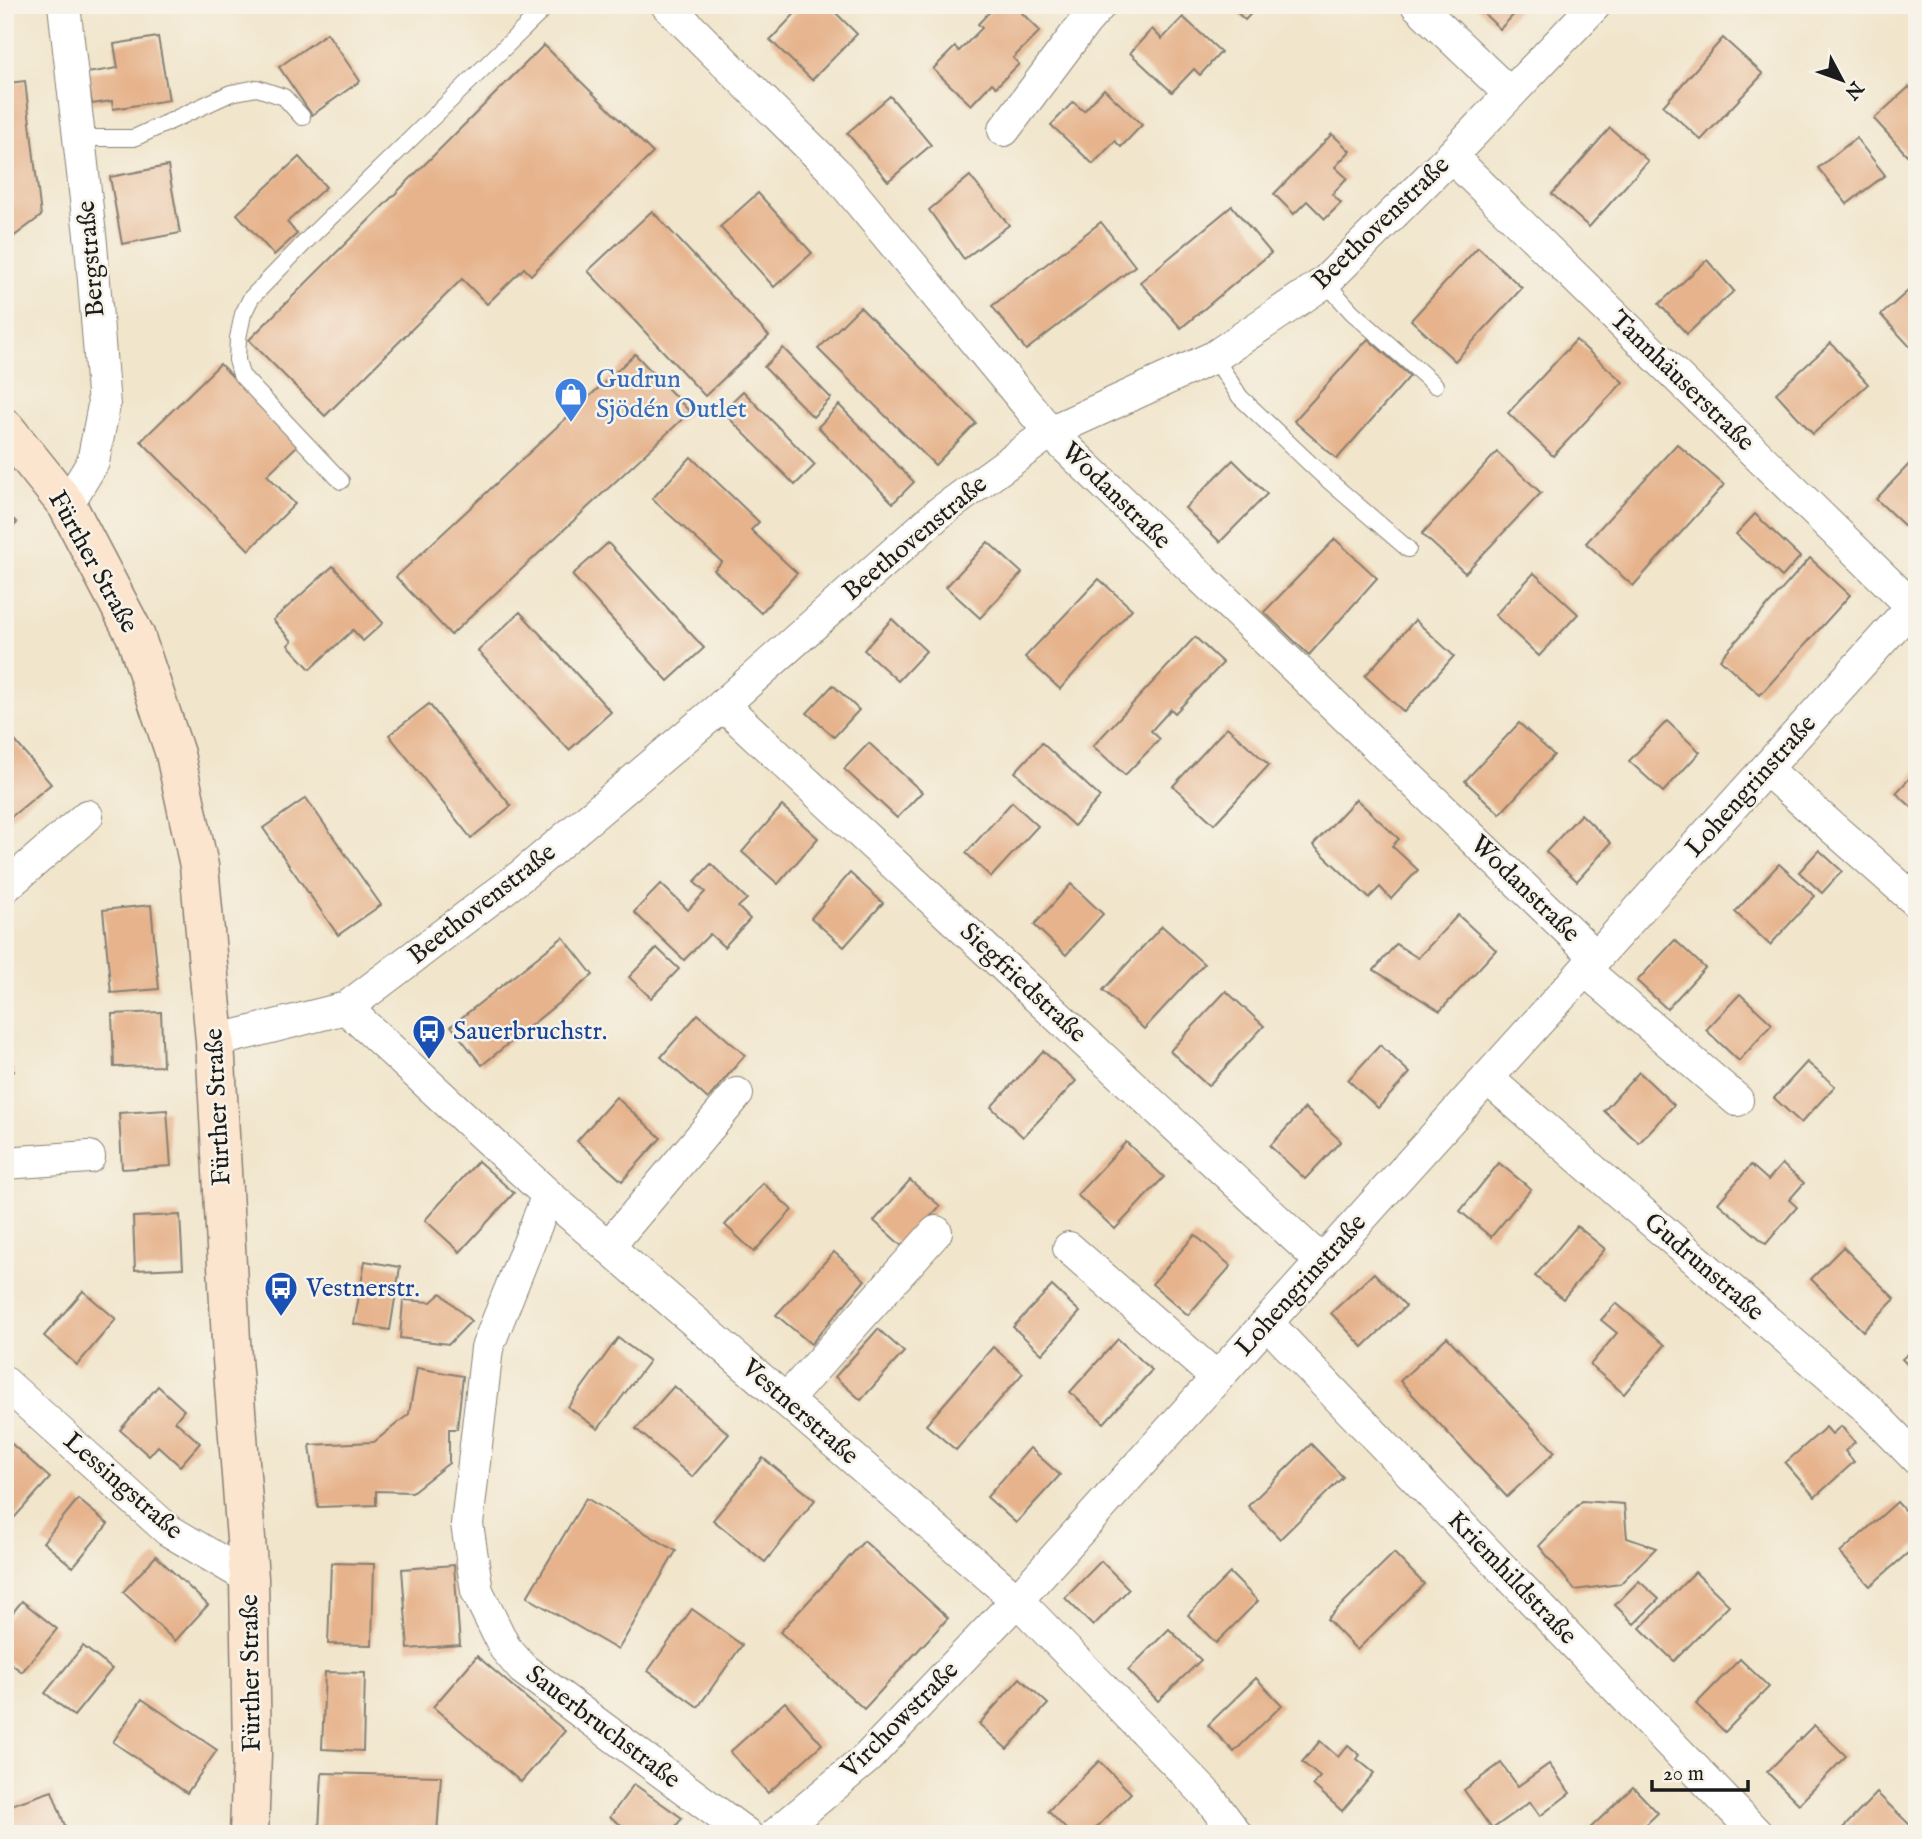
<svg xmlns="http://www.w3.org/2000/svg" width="1922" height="1839" viewBox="0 0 1922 1839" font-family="'IM FELL English',serif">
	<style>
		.building { fill: #e6b38c }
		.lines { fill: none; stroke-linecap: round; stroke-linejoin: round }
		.service-casing { stroke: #868074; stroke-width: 18 }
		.minor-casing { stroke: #868074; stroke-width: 34 }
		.secondary-casing { stroke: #868074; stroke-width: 41 }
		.service { stroke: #fff; stroke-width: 16 }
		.minor { stroke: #fff; stroke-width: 32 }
		.secondary { stroke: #fce5cf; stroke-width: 38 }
		.labels { text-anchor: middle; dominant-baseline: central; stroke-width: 5; stroke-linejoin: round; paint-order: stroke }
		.street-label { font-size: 26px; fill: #1c1c1c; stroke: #f7f3e8 }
		.shop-label { font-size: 26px; fill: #366cbe; stroke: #f7f3e8; text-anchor: start }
		.transit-label { font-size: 26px; fill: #164399; stroke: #f7f3e8; text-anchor: start }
	</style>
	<rect width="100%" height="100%" fill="#f7f3e8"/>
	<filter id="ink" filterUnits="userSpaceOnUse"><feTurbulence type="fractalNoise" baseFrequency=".0143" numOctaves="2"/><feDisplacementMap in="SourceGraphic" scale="14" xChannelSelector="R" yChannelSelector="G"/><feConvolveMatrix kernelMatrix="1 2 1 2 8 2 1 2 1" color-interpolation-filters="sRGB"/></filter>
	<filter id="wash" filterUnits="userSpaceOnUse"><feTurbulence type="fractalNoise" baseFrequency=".00686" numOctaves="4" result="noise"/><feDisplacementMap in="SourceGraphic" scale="28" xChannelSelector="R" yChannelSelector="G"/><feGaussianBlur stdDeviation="1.57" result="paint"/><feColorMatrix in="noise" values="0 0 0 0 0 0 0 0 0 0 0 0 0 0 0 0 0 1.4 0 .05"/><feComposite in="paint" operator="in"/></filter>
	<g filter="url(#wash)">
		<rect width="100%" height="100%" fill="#f1e5cb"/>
		<g id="blocks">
			<g class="building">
				<path d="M803,5h25l29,29 -45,46 -42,-40z"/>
				<path d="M996,5h18l26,26 -27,27 6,6 -23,23 -4,-4 -21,22 -38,-36 22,-22 4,4 23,-23 -4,-4z"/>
				<path d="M1229,5h30l-14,15z"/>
				<path d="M1475,5h48l-23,24z"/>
				<path d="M5,8h2l3,34 -5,2z"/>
				<path d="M1183,17l38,35 -21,23 -6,-6 -22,23 -42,-39 22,-24 10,10z"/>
				<path d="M327,33l33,48 -48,34 -33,-48z"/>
				<path d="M158,37l11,63 -56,9 -1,-8 -20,3 -5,-31 31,-5 -4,-24z"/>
				<path d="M1723,38l40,36 -62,66 -38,-34z"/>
				<path d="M544,45l109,108 -122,122 -7,-7 -37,36 -25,-25 -137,137 -76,-76z"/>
				<path d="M25,81l16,135 -36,27v-149h4l-1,-11z"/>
				<path d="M1909,87l8,8v51l-10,9 -33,-36z"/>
				<path d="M1104,89l38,36 -21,22 -6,-6 -22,23 -42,-39 22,-23 11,9z"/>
				<path d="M890,96l41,49 -43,36 -41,-48z"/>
				<path d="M1610,128l38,33 -59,66 -37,-33z"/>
				<path d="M1332,134l18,17 -15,16 12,11 -15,16 9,9 -16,16 -18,-18 -13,13 -20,-20z"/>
				<path d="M1856,138l29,37 -38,29 -29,-36z"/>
				<path d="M299,157l27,30 -39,35 10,12 -23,21 -37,-41z"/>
				<path d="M168,166l12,67 -58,11 -12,-67z"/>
				<path d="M970,176l39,49 -45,34 -35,-49z"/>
				<path d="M758,193l54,60 -38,34 -54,-60z"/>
				<path d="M1232,206l39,47 -90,75 -41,-46z"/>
				<path d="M652,211l117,125 -64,60 -117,-125z"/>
				<path d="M1101,222l34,44 -109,84 -34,-44z"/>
				<path d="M1478,247l44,41 -67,73 -44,-41z"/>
				<path d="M1707,260l27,31 -47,43 -28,-30z"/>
				<path d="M1917,283v62l-5,4 -31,-34z"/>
				<path d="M860,307l116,116 -41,42 -117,-116z"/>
				<path d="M1368,339l42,37 -73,83 -43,-38z"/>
				<path d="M1576,340l47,42 -70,74 -45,-43z"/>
				<path d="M1831,343l37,41 -55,50 -37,-41z"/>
				<path d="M783,348l48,50 -18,19 -49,-50z"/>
				<path d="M635,354l55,58 -239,223 -55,-58z"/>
				<path d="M220,364l79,80 -32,31 28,29 -46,46 -108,-109z"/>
				<path d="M743,391l72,74 -20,20 -73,-74z"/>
				<path d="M839,405l75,77 -21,21 -75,-76z"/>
				<path d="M1677,444l47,41 -91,101 -47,-43z"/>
				<path d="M1497,452l44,41 -76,80 -43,-39z"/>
				<path d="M691,457l68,65 -8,8 46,43 -36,40 -47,-43 8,-8 -70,-63z"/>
				<path d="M1915,458l2,1v59l-10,10 -31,-29z"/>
				<path d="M1233,460l34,34 -47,48 -35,-34z"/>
				<path d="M5,511l12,12 -12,12z"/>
				<path d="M1755,514l45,43 -18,20 -46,-43z"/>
				<path d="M1335,539l42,39 -68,77 -45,-43z"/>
				<path d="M988,542l34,31 -42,45 -34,-31z"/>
				<path d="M608,543l96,105 -36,33 -96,-106z"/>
				<path d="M1810,558l40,37 -90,100 -40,-36z"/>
				<path d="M333,566l50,57 -20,18 -10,-11 -43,39 -22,-24 4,-4 -19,-21z"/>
				<path d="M1534,573l44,41 -39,42 -44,-41z"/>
				<path d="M1099,579l33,30 -72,80 -35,-32z"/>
				<path d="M520,612l91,100 -42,38 -91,-99z"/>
				<path d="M892,619l34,32 -28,30 -34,-31z"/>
				<path d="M1415,620l39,36 -50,56 -39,-36z"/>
				<path d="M1195,637l28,26 -48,50 -4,-4 -20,22 9,8 -35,36 -32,-29z"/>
				<path d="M833,685l26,25 -25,27 -27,-24z"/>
				<path d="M429,704l82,102 -40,32 -82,-103z"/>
				<path d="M1667,721l33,31 -37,40 -34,-31z"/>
				<path d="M1519,723l35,32 -54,59 -35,-33z"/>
				<path d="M1227,727l42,38 -55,59 -41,-38z"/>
				<path d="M5,729l46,55 -46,38z"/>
				<path d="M869,743l53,49 -25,26 -53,-49z"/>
				<path d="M1042,743l58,54 -26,29 -59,-54z"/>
				<path d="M1917,770v42l-21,-19z"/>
				<path d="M306,798l75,107 -43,30 -75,-107z"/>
				<path d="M1356,799l43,40 -7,7 26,24 -27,29 -11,-12 -11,11 -56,-53z"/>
				<path d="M1012,802l26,24 -47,51 -25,-24z"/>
				<path d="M782,806l36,32 -40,46 -36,-32z"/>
				<path d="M1581,814l30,29 -34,38 -31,-29z"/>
				<path d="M1819,850l23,21 -20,22 -23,-21z"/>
				<path d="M711,864l36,35 -9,8 12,12 -26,28 -14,-13 -26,26 -50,-48 27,-28 27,26 17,-18 -11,-10z"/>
				<path d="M1779,864l36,32 -45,49 -35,-33z"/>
				<path d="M850,873l33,30 -39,44 -33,-29z"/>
				<path d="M1071,884l32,30 -37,41 -32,-30z"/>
				<path d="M151,905l8,84 -48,4 -8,-83z"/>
				<path d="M1458,915l38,35 -56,61 -66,-41 22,-26 22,14z"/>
				<path d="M1162,926l42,38 -60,65 -41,-39z"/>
				<path d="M563,937l30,38 -111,90 -31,-39z"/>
				<path d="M1675,940l30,28 -38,41 -30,-28z"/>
				<path d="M657,948l22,21 -28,29 -22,-21z"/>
				<path d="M1226,991l38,35 -56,60 -38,-35z"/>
				<path d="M1740,994l32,30 -33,37 -33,-31z"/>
				<path d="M161,1012l2,54 -49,1 -2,-53z"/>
				<path d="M698,1014l47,41 -37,44 -47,-42z"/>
				<path d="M1380,1045l30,28 -32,35 -30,-28z"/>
				<path d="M1043,1051l33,30 -53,56 -32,-30z"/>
				<path d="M1807,1062l28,24 -34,37 -27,-25z"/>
				<path d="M5,1063l9,8 -9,10z"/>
				<path d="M1639,1072l35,33 -35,38 -35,-32z"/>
				<path d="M616,1097l45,41 -39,43 -45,-40z"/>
				<path d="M1305,1108l36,33 -36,38 -35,-33z"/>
				<path d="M167,1110l4,56 -49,3 -3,-56z"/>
				<path d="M1126,1142l38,35 -49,52 -38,-34z"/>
				<path d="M478,1161l36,32 -54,59 -35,-32z"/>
				<path d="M1499,1163l32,26 -40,48 -31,-26z"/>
				<path d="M1782,1164l22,19 -15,17 8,7 -31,37 -48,-41 33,-38 17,15z"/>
				<path d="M910,1180l30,26 -37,41 -29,-26z"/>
				<path d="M763,1183l29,27 -38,42 -29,-27z"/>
				<path d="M180,1215l3,53 -48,2 -2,-53z"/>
				<path d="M1577,1226l28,23 -42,50 -28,-23z"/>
				<path d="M1195,1235l36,31 -43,49 -36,-31z"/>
				<path d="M1843,1247l52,52 -32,32 -52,-52z"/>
				<path d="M834,1252l31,28 -54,64 -35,-29z"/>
				<path d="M365,1261l35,6 -10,63 -36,-6z"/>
				<path d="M1374,1273l32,33 -43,41 -32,-34z"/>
				<path d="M1052,1286l28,26 -38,42 -29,-27z"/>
				<path d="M83,1291l33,28 -39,46 -33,-29z"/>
				<path d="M441,1293l30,28 -22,23 -49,-6 3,-38 28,2z"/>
				<path d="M1616,1303l49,42 -41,49 -34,-29 27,-32 -16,-13z"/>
				<path d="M878,1329l26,23 -43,48 -26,-23z"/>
				<path d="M1447,1337l108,115 -48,45 -107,-116z"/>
				<path d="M618,1338l31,23 -51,68 -30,-22z"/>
				<path d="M1118,1339l34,31 -48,53 -34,-31z"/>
				<path d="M1917,1346v29l-15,-16z"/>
				<path d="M993,1347l30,26 -67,77 -30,-25z"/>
				<path d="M417,1368l46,8 -6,53h-8v34l-37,29 -36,-1v14l-58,2 -8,-62 64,-3 35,-28z"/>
				<path d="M158,1386l26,24 -9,11 25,22 -20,23 -22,-20 -9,10 -29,-26z"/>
				<path d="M674,1386l55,48 -37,43 -56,-48z"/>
				<path d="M1841,1426l14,16 -10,9 9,11 -39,35 -30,-34 41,-36 6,7z"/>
				<path d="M5,1438l45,40 -45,50z"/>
				<path d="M1311,1444l32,33 -63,62 -32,-33z"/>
				<path d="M1030,1448l30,27 -44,48 -29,-26z"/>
				<path d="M763,1458l52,42 -50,62 -52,-42z"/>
				<path d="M586,1498l90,53 -58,99 -91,-53z"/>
				<path d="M78,1499l30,25 -35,43 -30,-25z"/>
				<path d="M1582,1501l42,3 3,34 29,10 -36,36 -45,6 -36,-44z"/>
				<path d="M1897,1502l20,22v21l-47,41 -30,-33z"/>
				<path d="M864,1541l84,77 -84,91 -84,-77z"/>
				<path d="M1394,1553l30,31 -67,66 -30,-31z"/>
				<path d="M156,1556l52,49 -33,36 -52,-49z"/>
				<path d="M1101,1561l28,28 -36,37 -28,-28z"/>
				<path d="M331,1563l43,1 -2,81 -44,-1z"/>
				<path d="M454,1565l6,80 -52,4 -6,-80z"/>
				<path d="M1695,1572l34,33 -55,56 -34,-33z"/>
				<path d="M1230,1573l28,28 -42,42 -28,-28z"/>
				<path d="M1639,1581l20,18 -25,25 -19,-19z"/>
				<path d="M22,1601l35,28 -35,43 -17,-13v-37z"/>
				<path d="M692,1609l50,36 -44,62 -50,-36z"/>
				<path d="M1169,1629l32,31 -43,41 -30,-31z"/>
				<path d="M83,1646l29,23 -38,47 -29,-23z"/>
				<path d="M477,1656l88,75 -44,51 -88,-75z"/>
				<path d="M1740,1659l29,28 -44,45 -29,-28z"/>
				<path d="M325,1672l40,1 -2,78 -41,-2z"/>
				<path d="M1020,1678l28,26 -41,45 -28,-25z"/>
				<path d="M1256,1678l26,27 -48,47 -26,-27z"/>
				<path d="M142,1699l75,51 -30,43 -74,-51z"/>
				<path d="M785,1702l37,42 -54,49 -38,-41z"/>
				<path d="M1814,1725l32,31 -47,48 -32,-32z"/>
				<path d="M1320,1741l18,16 10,-12 12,10 -3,4 17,14 -32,38 -29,-26 7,-8 -18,-15z"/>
				<path d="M1099,1761l32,32 -41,41h-19l-23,-23z"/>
				<path d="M1501,1763l17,23 31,-22 21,29 -30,23 -10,-14 -38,27 -28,-39z"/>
				<path d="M322,1773l119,3 -4,58 -118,-4z"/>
				<path d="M634,1784l48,34 -12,16h-36l-24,-17z"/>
				<path d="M1633,1787l25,26 -22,21h-52z"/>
				<path d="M52,1791l16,43h-63v-27z"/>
				<path d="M1877,1793l36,35 -6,6h-70z"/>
			</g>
		</g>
	</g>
	<g filter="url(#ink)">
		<use href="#blocks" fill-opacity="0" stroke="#868074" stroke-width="2"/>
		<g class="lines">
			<defs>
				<g id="service">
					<path d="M79,138h55l97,-45 26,-5 27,9 18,20"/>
					<path d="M1325,282l27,30 83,73"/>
					<path d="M1214,357l26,40 81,77 87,75"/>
					<path d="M341,481l-100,-106 -4,-15 1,-22 5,-24 8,-16 61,-63 236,-230"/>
				</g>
				<g id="minor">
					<path d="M64,5l27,239 13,161 -11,57 -26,43"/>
					<path d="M667,5l167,166 216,261 546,525"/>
					<path d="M1417,5l93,89"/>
					<path d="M1004,130l81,-108 15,-17"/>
					<path d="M1451,156l461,450"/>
					<path d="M723,705l599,557"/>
					<path d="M1766,769l151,133"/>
					<path d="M5,887l82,-71"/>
					<path d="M1585,970l152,130"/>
					<path d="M346,1008l202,187 469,405 190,195 29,39"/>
					<path d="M215,1041l131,-33 176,-133 201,-170 216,-192 111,-81 164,-75 111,-75 126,-126 144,-151"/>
					<path d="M1488,1079l378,328 51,52"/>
					<path d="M5,1163l84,-6"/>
					<path d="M548,1195l-61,153 -20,176 10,67 28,57 18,21 223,165"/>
					<path d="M608,1247l129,-153"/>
					<path d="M1069,1248l148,130"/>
					<path d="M1267,1323l490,511"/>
					<path d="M5,1383l163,147 81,48"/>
					<path d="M786,1400l150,-168"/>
					<path d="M776,1834l91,-76 150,-158 900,-999"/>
				</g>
				<path id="secondary" d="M5,428l62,77 68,130 40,119 24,112 16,175 17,318 17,219 3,175 -3,81"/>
			</defs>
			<use href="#service" class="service-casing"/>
			<use href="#minor" class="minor-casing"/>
			<use href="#secondary" class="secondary-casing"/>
			<use href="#service" class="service"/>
			<use href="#minor" class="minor"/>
			<use href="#secondary" class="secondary"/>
		</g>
	</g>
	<defs>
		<symbol id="shop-pin" viewBox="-11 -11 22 30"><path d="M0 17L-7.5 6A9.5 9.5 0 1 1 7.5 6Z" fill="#3f7fe0" stroke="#f7f3e8"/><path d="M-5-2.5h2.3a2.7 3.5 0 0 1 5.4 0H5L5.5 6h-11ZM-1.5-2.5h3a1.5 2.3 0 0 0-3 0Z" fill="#fff"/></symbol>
		<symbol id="bus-pin" viewBox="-11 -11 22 30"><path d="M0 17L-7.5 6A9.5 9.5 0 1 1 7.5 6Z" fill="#1a4fb4" stroke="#f7f3e8"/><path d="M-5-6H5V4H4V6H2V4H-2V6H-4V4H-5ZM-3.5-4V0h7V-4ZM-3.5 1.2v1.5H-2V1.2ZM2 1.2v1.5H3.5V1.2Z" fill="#fff"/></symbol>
	</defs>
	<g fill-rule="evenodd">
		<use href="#shop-pin" x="552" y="375" width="38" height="52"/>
		<use href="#bus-pin" x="410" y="1012" width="38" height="52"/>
		<use href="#bus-pin" x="262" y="1269" width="38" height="52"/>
	</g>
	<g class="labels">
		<g class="street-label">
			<text transform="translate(1381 223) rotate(-44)">Beethovenstraße</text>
			<text transform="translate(91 259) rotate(-95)">Bergstraße</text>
			<text transform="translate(1682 381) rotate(44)">Tannhäuserstraße</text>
			<text transform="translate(1116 496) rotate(44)">Wodanstraße</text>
			<text transform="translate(915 538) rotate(-40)">Beethovenstraße</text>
			<text transform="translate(93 562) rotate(61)">Fürther Straße</text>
			<text transform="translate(1751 786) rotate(-48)">Lohengrinstraße</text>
			<text transform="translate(1525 889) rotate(44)">Wodanstraße</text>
			<text transform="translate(482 904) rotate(-38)">Beethovenstraße</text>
			<text transform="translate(1023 983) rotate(43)">Siegfriedstraße</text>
			<text transform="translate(218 1107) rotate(-93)">Fürther Straße</text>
			<text transform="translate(1704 1267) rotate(41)">Gudrunstraße</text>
			<text transform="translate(1301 1285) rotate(-48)">Lohengrinstraße</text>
			<text transform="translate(800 1412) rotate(41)">Vestnerstraße</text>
			<text transform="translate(123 1486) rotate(41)">Lessingstraße</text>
			<text transform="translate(1512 1578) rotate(46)">Kriemhildstraße</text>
			<text transform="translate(251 1673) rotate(-91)">Fürther Straße</text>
			<text transform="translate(900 1720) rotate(-45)">Virchowstraße</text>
			<text transform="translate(603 1727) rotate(37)">Sauerbruchstraße</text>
		</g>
		<g class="shop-label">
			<text x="596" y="379">Gudrun<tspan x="596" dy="30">Sjödén Outlet</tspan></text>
		</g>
		<g class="transit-label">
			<text x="453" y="1031">Sauerbruchstr.</text>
			<text x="306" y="1288">Vestnerstr.</text>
		</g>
	</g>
	<rect width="1922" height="1839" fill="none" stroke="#f7f3e8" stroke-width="28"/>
	<g transform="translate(1842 80) rotate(131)" stroke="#f7f3e8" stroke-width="5" paint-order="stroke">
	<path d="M0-5L12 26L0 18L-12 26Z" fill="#1c1c1c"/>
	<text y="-10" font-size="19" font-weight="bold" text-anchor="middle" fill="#1c1c1c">N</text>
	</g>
	<path d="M1652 1780v10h96v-10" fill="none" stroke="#1c1c1c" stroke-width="3.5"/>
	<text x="1663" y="1780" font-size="21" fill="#1c1c1c" stroke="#f7f3e8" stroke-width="5" paint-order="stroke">20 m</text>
</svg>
